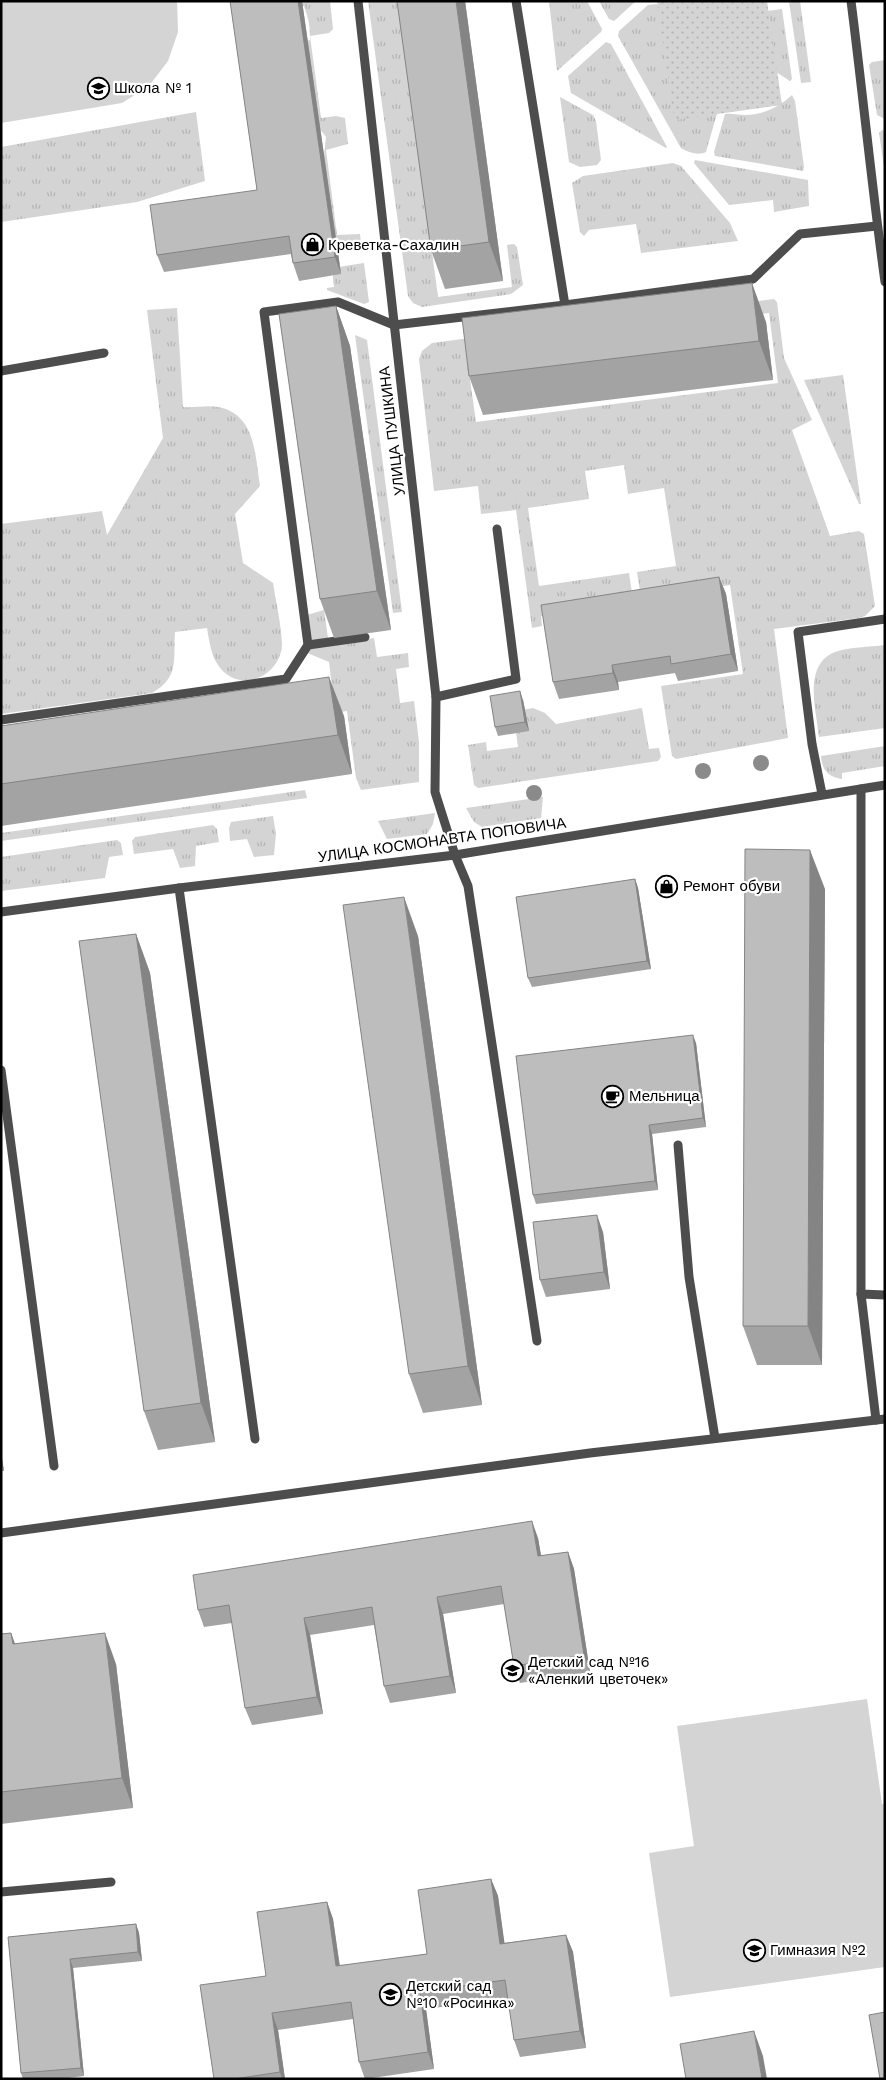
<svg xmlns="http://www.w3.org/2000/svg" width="886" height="2080" viewBox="0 0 886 2080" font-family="'Work Sans',sans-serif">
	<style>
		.grass { fill: url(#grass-tufts) }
		.park { fill: url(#park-dots) }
		.pitch { fill: #d4d4d4 }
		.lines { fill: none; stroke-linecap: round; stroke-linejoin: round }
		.minor { stroke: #4d4d4d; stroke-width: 9 }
		.tree { fill: #8a8a8a }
		.wall { fill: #a3a3a3 }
		.shaded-wall { fill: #848484 }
		.building { fill: #bdbdbd; stroke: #848484 }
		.labels { text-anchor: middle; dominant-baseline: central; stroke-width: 4.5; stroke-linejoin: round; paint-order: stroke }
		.poi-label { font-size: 15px; fill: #000; stroke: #fff; text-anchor: start }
		.street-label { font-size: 15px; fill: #000; stroke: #fff }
	</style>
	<defs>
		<pattern id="grass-tufts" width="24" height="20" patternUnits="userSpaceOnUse" patternTransform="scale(1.25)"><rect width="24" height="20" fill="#d4d4d4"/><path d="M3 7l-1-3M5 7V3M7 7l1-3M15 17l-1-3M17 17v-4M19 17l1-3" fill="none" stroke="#b4b4b4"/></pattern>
		<pattern id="park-dots" width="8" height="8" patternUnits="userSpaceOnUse" patternTransform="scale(1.25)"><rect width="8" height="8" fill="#d4d4d4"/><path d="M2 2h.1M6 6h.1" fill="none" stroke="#b4b4b4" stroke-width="1.8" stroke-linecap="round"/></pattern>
	</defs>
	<rect width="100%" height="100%" fill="#fff"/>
	<g class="grass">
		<path d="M298,1h32l3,28 -4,4 -19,3 11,82 15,-2 9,2 3,26 -22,6 11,85 23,-1 1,11 -30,3 -12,-92 5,-1 2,-18 -12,-16 -11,-79 7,-2c0,-14 -1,-20 -6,-34h-6z"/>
		<path d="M368,1h31l39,296 74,-10 -5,-42 7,-1 3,3 6,38 -12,9 -89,13 -9,-4 -5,-7z"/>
		<path d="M549,1h38l15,28 -1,3 -44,39z"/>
		<path d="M599,1h37l-22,20 -5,-2z"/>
		<path d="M789,1h11l11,81 -10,1z"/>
		<path d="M657,4l61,106 -12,42c-7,4 -19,0 -25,-4l-63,-112 1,-5 29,-26z"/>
		<path d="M782,9l10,70 -2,2 -23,-15v-55z"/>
		<path d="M606,42l5,2 56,103 -1,1 -95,-55 -3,-17z"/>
		<path d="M885,60v59l-8,-4 -8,-50 3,-3z"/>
		<path d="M792,95l3,6 9,66 -1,4 -88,-15 -1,-4 11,-38c7,-1 13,1 20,1 18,0 34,-8 47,-20z"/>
		<path d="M560,97l33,18 3,6 5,39 -4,5 -17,2 -11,-5z"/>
		<path d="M196,112l9,69 -68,21 -136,20v-75z"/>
		<path d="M882,130l3,1v43l-6,-41z"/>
		<path d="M695,160l113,20 1,26 -35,6 -1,-12 -44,5 -35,-42z"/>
		<path d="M673,163l8,3 49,57 8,18 -97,12 -5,-29 -47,6 -5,6 -4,-4 -8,-49 11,-7z"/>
		<path d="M364,263l5,39 -5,2 -37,-14v-2l7,-1 -2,-19z"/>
		<path d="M774,299l3,3 7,56 28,62 -20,10 38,106 29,-5 5,3 11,72 -10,10 -6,2 -85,11 14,109 -112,21 -4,-3 -11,-70 82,-12 -13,-89 -89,13 -4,-26 39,-6 -12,-78 -36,6 -4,-29 -39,6 4,28 -61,9 11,78 90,-13 4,27 -92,16 1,10 -10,2 -16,-118 -35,4 -3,-28 -44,5 -15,-132 3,-8 10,-8 60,-8 -26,16 10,71 302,-39 -9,-70 -32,4v-13z"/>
		<path d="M177,308l6,99c11,1 24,-2 35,0 38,7 37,48 42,79l-25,28 8,49 30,20c2,15 12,57 8,69 -8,29 -45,40 -63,13 -7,-10 -9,-25 -11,-37l-32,4c-2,27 5,45 -23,61l-151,21v-190l101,-13 5,24 56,-97 -16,-128z"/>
		<path d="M355,335l12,5 35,272 -9,1z"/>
		<path d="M843,375l18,129h-2l-55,-124z"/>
		<path d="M324,610l5,35 45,-7 3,19 31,-4 1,14 -13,2 4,34 14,-2 5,41v40l-58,8 -5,-12 -9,-67 -32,5 18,-20 -4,-34 -24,-10 -5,-35z"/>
		<path d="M885,645v83l-66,9c-2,-26 -17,-72 16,-85 15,-5 34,-5 50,-7z"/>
		<path d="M533,708l12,5 11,11 86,-16 7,41 10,-1 2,9 -3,4 -180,27 -4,-3 -6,-40 18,-3 1,9 31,-4 -4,-30 2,-6z"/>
		<path d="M885,746v20l-43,7v6c-14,-2 -20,-9 -21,-23z"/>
		<path d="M305,790l2,8 -306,43v-8z"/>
		<path d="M543,797l-2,21 -59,9 -8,-5 -8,-14z"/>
		<path d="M435,813l-2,11 -6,10 -40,5 -9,-18z"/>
		<path d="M273,816l3,18 -2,21 -20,2 -7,-18 -17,2 -1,-13 2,-6z"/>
		<path d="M213,825l4,4 2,13 -23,4 -1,20 -15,2 -7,-19 -39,5 -2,-13 3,-4z"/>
		<path d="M117,840l4,3 2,12 -14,2 -4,21 -104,13v-34z"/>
	</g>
	<path class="park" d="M657,1h110l15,104 -108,15z"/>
	<g class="pitch">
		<path d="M1,1h176l1,31 -10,29 -19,25 -27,17 -121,20z"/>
		<path d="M867,1699l15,105h3v163l-215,30 -21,-144 45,-7 -17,-120z"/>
	</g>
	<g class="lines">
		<g class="minor">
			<path d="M358,1l78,696 -1,95 20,63 13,31 69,455"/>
			<path d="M516,1l49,304"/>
			<path d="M851,1c12,94 21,188 34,281"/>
			<path d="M1,371l103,-18"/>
			<path d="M308,645l57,-8"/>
			<path d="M436,697l80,-18 -19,-150"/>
			<path d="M1,720l285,-41 22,-34 -44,-333 74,-10 56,23 171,-20 188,-26 47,-45 77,-8"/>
			<path d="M861,789v505l24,1"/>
			<path d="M822,794l-10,-50 -14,-112 87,-13"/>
			<path d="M179,888l76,551"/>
			<path d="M1,912l178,-24 276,-33 430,-70"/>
			<path d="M1,1070l53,396"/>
			<path d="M678,1145l11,132 26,161"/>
			<path d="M861,1294l15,126"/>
			<path d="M1,1533l589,-80 295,-34"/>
			<path d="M1,1892l110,-10"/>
		</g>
	</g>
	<g class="tree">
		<circle cx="761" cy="763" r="8"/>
		<circle cx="703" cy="771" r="8"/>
		<circle cx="534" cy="793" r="8"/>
	</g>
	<g class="wall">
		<path d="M302,1l39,273 -42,7 -6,-18 -2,-9 -127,18 -7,-17 100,-65z"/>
		<path d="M465,1l38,280 -58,8 -14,-39z"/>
		<path d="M336,306l14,40 41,284 -57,8 -14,-39z"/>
		<path d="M766,322l7,58 -290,35 -14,-39z"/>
		<path d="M719,577l7,17 12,77 -60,10 -3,-8 -57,9 1,8 -60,9 -6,-17z"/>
		<path d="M523,700l6,31 -31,5 -3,-9z"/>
		<path d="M344,716l8,58 -351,52v-100z"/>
		<path d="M635,879l3,9 13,81 -119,18 -4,-9z"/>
		<path d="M825,889l-3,476h-65l-14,-39z"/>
		<path d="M136,934l14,39 65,469 -57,8 -14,-39z"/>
		<path d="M418,936l64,469 -59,8 -14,-39z"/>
		<path d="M696,1043l10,84 -54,7 6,56 -122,14 -3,-9z"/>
		<path d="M603,1232l7,57 -64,8 -6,-17z"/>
		<path d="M1,1453l3,18h-3z"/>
		<path d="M538,1538l3,18 27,-4 6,17 16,103 -70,11 -6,-17 -10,-62 -61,10 13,79 -66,10 -6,-17 -10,-61 -64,10 13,79 -71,11 -7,-17 -13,-85 -28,4 -6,-17z"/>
		<path d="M11,1633l4,11 101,20 17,144 -132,16v-190z"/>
		<path d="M491,1879l7,17 6,47 62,-8 7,17 13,96 -66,9 -6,-17 -6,-42 -82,11 8,60 -69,10 -6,-17 -6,-43 -75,11 7,49h-71l52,-103 61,-74 6,17 7,47 87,-12z"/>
		<path d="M136,1924l3,9 3,28 -69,7 11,108 -24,3h-37l-2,-6 -13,-136z"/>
	</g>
	<g class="shaded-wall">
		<path d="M298,1h4l39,273 -6,-17z"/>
		<path d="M456,1h9l38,280 -14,-39z"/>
		<path d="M752,283l14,39 7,58 -14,-39z"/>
		<path d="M336,306l14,40 41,284 -14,-39z"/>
		<path d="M719,577l7,17 12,77 -7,-17z"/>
		<path d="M612,665l6,17 1,8 -6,-17z"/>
		<path d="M329,677l15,39 8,58 -14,-39z"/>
		<path d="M520,691l3,9 6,31 -4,-9z"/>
		<path d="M810,850l15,39 -3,476 -14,-39z"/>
		<path d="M635,879l3,9 13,81 -4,-8z"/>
		<path d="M404,897l14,39 64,469 -14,-39z"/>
		<path d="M136,934l14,39 65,469 -14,-39z"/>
		<path d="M693,1035l3,8 10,84 -3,-9z"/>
		<path d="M649,1125l3,9 6,56 -3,-9z"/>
		<path d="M597,1215l6,17 7,57 -6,-17z"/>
		<path d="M1,1453l3,18 -3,-7z"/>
		<path d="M532,1521l6,17 6,35 -6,-17z"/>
		<path d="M568,1552l6,17 16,103 -6,-17z"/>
		<path d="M437,1597l6,17 13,79 -6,-17z"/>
		<path d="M304,1618l6,17 13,79 -6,-17z"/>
		<path d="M11,1633l11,30 -9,-19z"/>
		<path d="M105,1633l11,31 17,144 -11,-30z"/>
		<path d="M491,1879l7,17 9,65 -7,-17z"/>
		<path d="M327,1902l6,17 9,65 -6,-18z"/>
		<path d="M136,1924l3,9 3,28 -4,-9z"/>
		<path d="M566,1935l7,17 13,96 -6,-17z"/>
		<path d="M70,1959l3,9 11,108 -3,-8z"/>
		<path d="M420,1992l6,17 8,60 -6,-17z"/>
		<path d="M272,2013l6,17 7,49h-3l-2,-7z"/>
		<path d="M754,2031l9,25 4,23h-5z"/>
	</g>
	<g class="building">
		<path d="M230,1h68l37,256 -42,6 -4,-27 -132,19 -7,-50 107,-15z"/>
		<path d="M397,1h59l33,241 -58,8z"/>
		<path d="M752,283l7,58 -290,35 -7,-58z"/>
		<path d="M336,306l41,285 -57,8 -41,-285z"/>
		<path d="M719,577l12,77 -60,10 -1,-8 -58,9 1,8 -60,9 -12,-77z"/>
		<path d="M329,677l9,58 -337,49v-58z"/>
		<path d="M520,691l5,31 -30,5 -5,-31z"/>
		<path d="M745,849l65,1 -2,476h-65z"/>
		<path d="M635,879l12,82 -119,17 -12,-81z"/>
		<path d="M404,897l64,469 -59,8 -66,-469z"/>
		<path d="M136,934l65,469 -57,8 -65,-470z"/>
		<path d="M693,1035l10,83 -54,7 6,56 -122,14 -17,-139z"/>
		<path d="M597,1215l7,57 -64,8 -7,-58z"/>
		<path d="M532,1521l6,35 30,-4 16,103 -70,11 -13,-80 -64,11 13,79 -66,10 -12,-79 -68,11 13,79 -72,11 -16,-103 -31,5 -5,-35z"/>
		<path d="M11,1633l2,11 92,-11 17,145 -121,14v-158z"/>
		<path d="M491,1879l9,65 66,-9 14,96 -66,9 -9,-60 -85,12 8,60 -69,10 -8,-60 -79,11 8,59 -46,7h-20l-14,-94 66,-9 -9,-64 70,-10 9,64 91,-12 -9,-64z"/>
		<path d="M136,1924l2,28 -68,7 11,109 -60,5 -13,-136z"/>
		<path d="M885,2012v67h-5l-11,-64z"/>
		<path d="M754,2031l8,48h-76l-6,-35z"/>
	</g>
	<defs>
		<symbol id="school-ring" viewBox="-11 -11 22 22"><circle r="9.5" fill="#fff" stroke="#000" stroke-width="1.5"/><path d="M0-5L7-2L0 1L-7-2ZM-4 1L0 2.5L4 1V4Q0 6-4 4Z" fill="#000"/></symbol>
		<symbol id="shop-ring" viewBox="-11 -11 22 22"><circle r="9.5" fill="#fff" stroke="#000" stroke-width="1.5"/><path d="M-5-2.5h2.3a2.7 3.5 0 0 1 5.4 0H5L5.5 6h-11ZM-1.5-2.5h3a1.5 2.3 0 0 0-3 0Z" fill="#000"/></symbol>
		<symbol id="cafe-ring" viewBox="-11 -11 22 22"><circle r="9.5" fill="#fff" stroke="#000" stroke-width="1.5"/><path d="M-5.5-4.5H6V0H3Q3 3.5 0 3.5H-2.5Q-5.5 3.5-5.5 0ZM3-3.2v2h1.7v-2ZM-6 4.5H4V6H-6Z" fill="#000"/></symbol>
	</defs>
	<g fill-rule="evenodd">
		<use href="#school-ring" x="86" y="76" width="25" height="25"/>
		<use href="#shop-ring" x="300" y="232" width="25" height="25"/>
		<use href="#shop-ring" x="654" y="874" width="25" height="25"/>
		<use href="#cafe-ring" x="600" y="1084" width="25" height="25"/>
		<use href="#school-ring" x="500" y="1658" width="25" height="25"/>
		<use href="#school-ring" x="742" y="1938" width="25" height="25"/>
		<use href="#school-ring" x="378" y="1982" width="25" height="25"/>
	</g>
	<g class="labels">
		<g class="poi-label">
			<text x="114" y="88">Школа № 1</text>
			<text x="328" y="245">Креветка-Сахалин</text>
			<text x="683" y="886">Ремонт обуви</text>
			<text x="629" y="1096">Мельница</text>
			<text x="528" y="1662">Детский сад №16<tspan x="528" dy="17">«Аленкий цветочек»</tspan></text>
			<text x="770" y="1950">Гимназия №2</text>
			<text x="406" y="1986">Детский сад<tspan x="406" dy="17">№10 «Росинка»</tspan></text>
		</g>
		<g class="street-label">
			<text transform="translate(392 431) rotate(-97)">УЛИЦА ПУШКИНА</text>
			<text transform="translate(442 840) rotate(-8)">УЛИЦА КОСМОНАВТА ПОПОВИЧА</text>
		</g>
	</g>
	<rect width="886" height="2080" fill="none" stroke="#000000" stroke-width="5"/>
</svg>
